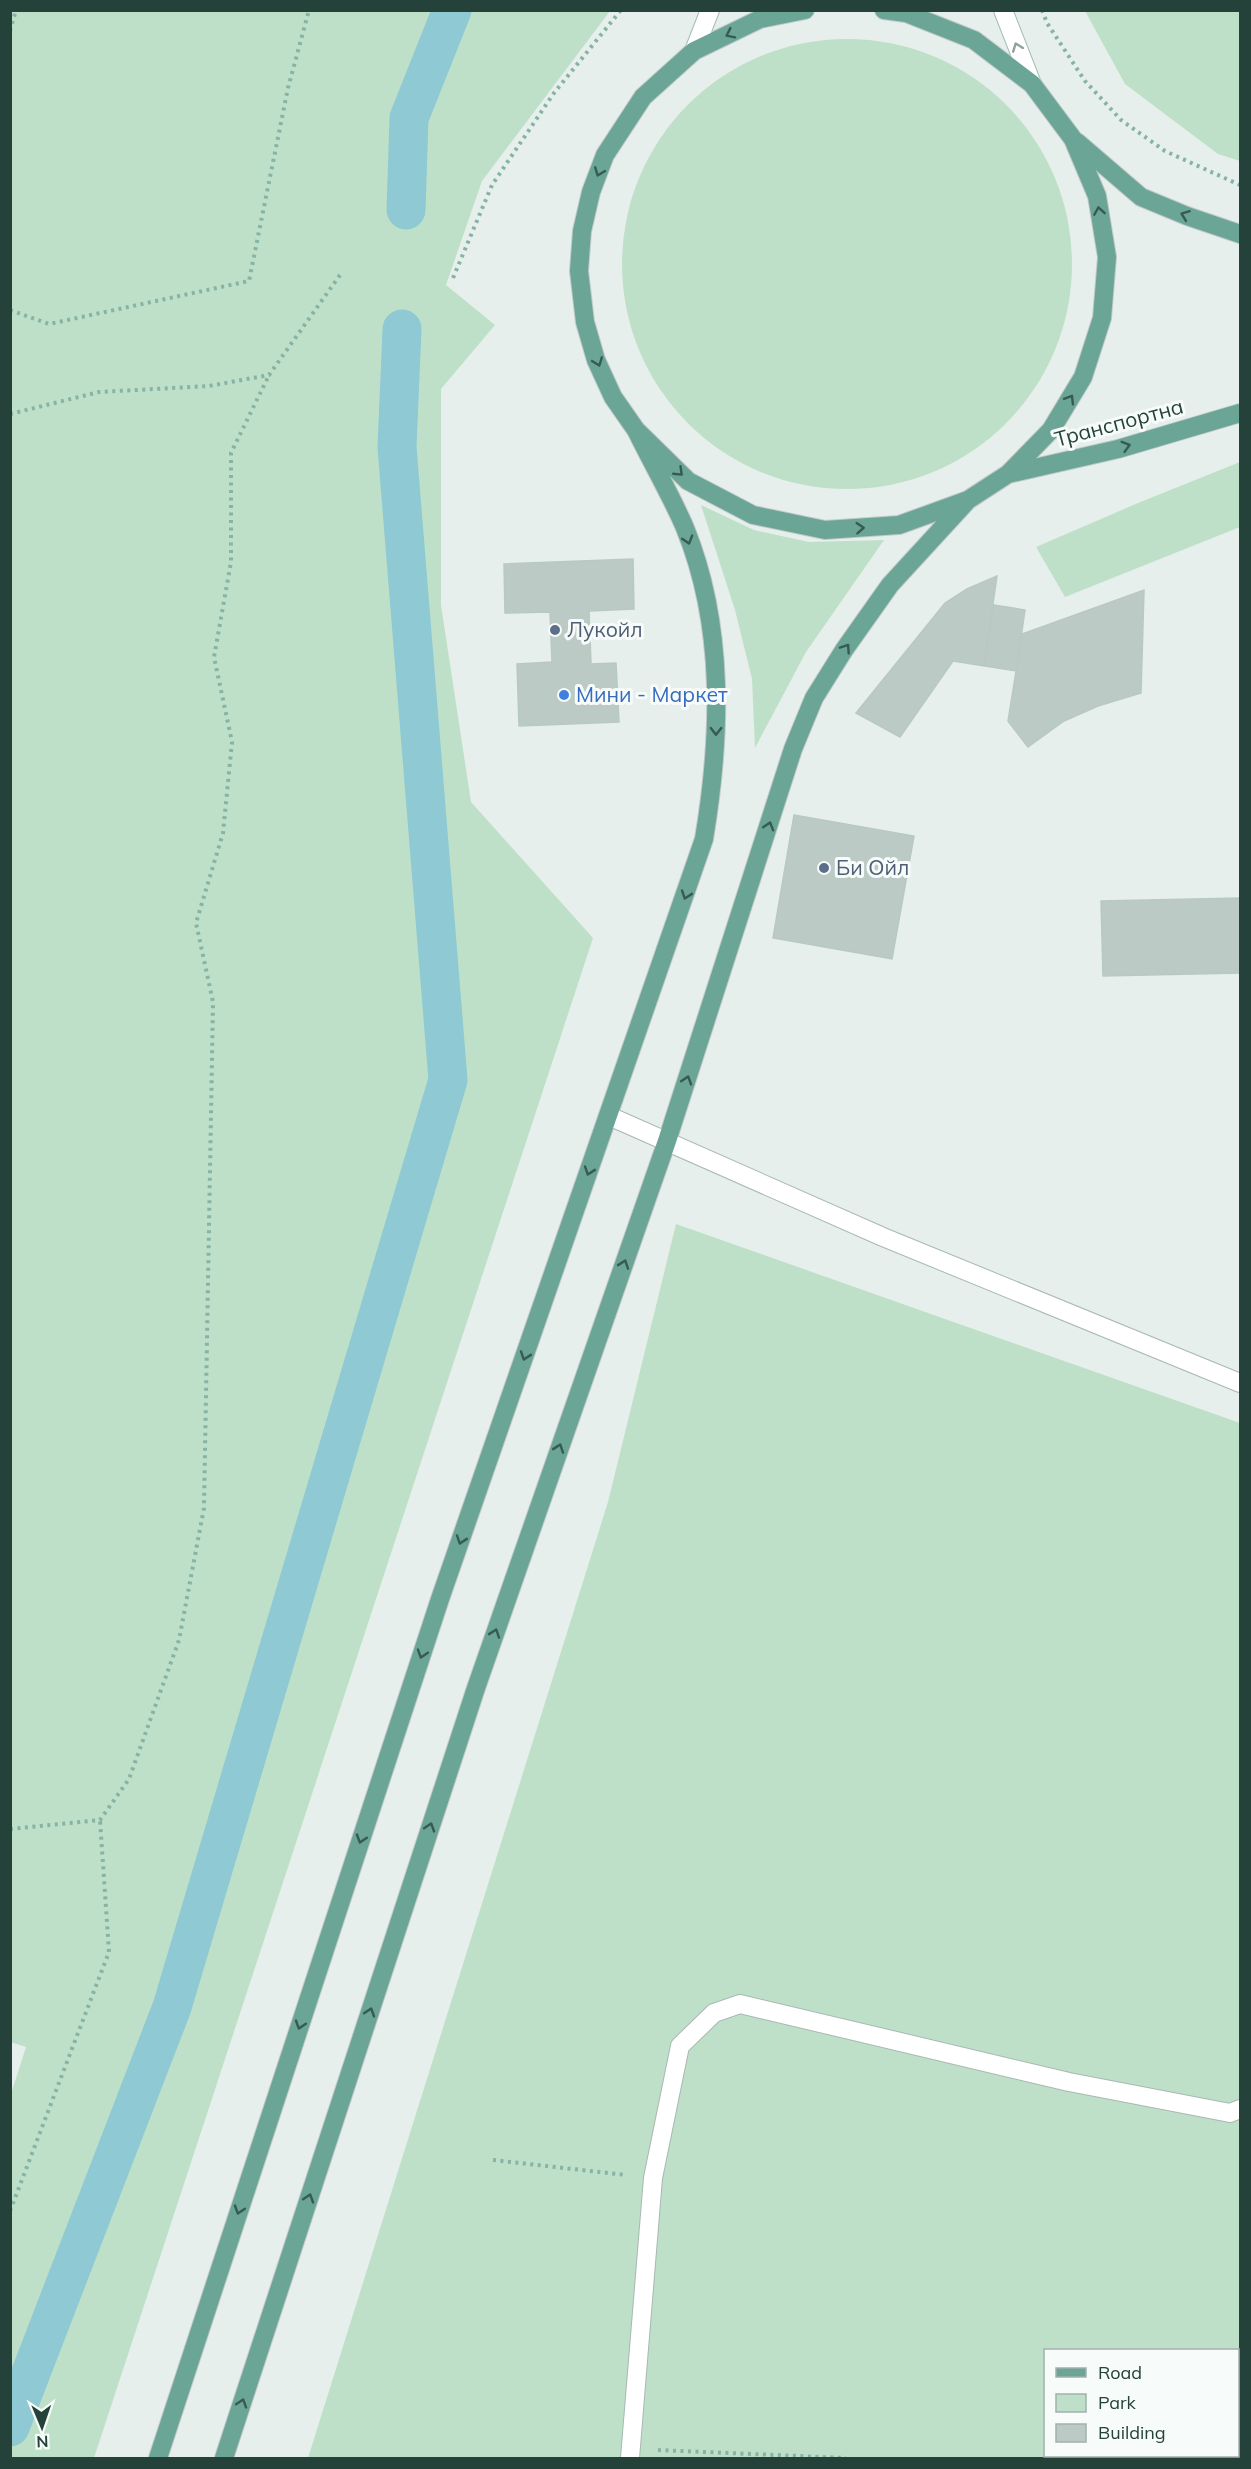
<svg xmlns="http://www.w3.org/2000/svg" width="1251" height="2469" viewBox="0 0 1251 2469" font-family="Mulish,sans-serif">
  <rect width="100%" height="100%" fill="#e6efeb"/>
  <path fill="#bfe0c8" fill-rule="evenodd" d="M 11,10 L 610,11 L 482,181 L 446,285 L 495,325 L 441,389 L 441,605 L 471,802 L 593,938 L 94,2458 L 10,2458 L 10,2097 L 26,2047 L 10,2042 Z
    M 1085,11 L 1240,11 L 1240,161 L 1218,154 L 1125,84 Z
    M622 264a225 225 0 1 1 450 0a225 225 0 1 1-450 0Z
    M 1240,462 L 1240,527 L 1065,597 L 1036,547 L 1138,503 Z
    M 701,505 L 754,530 L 809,542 L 884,540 L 806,652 L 755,748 L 752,679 L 735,610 Z
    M 676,1224 L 1240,1423 L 1240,2458 L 308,2458 L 608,1502 ZM 1046,2350 L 1238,2350 L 1238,2456 L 1046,2456 Z"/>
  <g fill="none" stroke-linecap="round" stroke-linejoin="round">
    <path stroke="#8ec9d4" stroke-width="39" d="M 406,210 L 409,118 L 452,10
      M 10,2427 L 172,2007 L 448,1080 L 397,447 L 402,329"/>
  </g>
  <path fill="#bbcac4" stroke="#b8c9c2" stroke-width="1.5" d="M 633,559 L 634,609 L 589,611 L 591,664 L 616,663 L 619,722 L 519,726 L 517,664 L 552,662 L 550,612 L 505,613 L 504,564 Z
    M 997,576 L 984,666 L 953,661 L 900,737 L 856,713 L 945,603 L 967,589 Z
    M 1144,590 L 1141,693 L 1098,706 L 1064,721 L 1028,747 L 1008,721 L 1022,634 Z
    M 994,605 L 1025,610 L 1016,671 L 984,666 Z
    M 794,815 L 914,836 L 892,959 L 773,938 Z
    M 1240,898 L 1240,973 L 1103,976 L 1101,901 Z"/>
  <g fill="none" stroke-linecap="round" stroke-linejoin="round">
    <g stroke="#a8b8b2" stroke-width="20">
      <path id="lane" d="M 609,1116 L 883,1237 L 1240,1383
        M 630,2458 L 653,2178 L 680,2046 L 714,2013 L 740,2004 L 1069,2082 L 1230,2113 L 1240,2109"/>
    </g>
    <g stroke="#a4bbb3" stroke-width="20">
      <path id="secondary" d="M 1003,10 L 1032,84
        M 694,51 L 710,10"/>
    </g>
    <g stroke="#c2cac8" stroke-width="20">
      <path id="primary" d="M 805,10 L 760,19 L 694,51 L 643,97 L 605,155 L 591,192 L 582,231 L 579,271 L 585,322 L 596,360 L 613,397 L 636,430 L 688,481 L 753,515 L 825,530 L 899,525 L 968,500 L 1008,474 L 1051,430 L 1083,377 L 1102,318 L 1107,257 L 1097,196 L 1073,139 L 1032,84 L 974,40 L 906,13 L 884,10
        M 1077,142 L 1141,197 L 1187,216 L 1240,234
        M 1008,474 L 1118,449 L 1240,413
        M 158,2458 L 440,1599 L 704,839 C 721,737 725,626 685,528 C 671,495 652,463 636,430
        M 224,2458 L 476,1688 L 667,1141 L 793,749 L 814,698 L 844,650 L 890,585 L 968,500"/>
    </g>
    <path stroke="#86b3a5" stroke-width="4" stroke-dasharray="3 4.5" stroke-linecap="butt" d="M 1042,10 L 1047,23 L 1085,81 L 1121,120 L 1165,151 L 1240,185
      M 10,31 L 16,10
      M 453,278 L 492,185 L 554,93 L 621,10
      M 10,310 L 49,324 L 249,281 L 288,88 L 309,10
      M 10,414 L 99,392 L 209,386 L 269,375 L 340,275
      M 10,1829 L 100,1820 L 129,1779 L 179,1640 L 204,1508 L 213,1002 L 196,923 L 223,833 L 232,742 L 214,657 L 231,562 L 231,453 L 269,375
      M 493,2160 L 626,2175
      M 10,2211 L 109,1952 L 100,1820
      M 658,2450 L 846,2458"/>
    <use href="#lane" stroke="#fff" stroke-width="18"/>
    <use href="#secondary" stroke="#fff" stroke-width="18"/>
    <use href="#primary" stroke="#6aa596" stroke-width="18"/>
  </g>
  <defs><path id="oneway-chevron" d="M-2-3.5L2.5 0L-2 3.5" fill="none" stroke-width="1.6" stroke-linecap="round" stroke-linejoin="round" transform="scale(1.5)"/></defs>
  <g stroke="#365b51">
    <use href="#oneway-chevron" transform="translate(730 34) rotate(154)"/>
    <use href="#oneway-chevron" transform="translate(599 172) rotate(111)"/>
    <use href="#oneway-chevron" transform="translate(1099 211) rotate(-99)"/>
    <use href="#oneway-chevron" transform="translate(1185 215) rotate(-159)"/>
    <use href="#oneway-chevron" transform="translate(598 362) rotate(69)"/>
    <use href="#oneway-chevron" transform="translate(1070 399) rotate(-59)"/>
    <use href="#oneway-chevron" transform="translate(1126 446) rotate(-16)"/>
    <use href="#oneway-chevron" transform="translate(679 472) rotate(44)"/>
    <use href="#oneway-chevron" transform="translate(860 528) rotate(-4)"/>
    <use href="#oneway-chevron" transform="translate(688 540) rotate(73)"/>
    <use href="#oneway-chevron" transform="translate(846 648) rotate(-56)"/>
    <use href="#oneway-chevron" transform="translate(716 731) rotate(91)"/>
    <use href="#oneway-chevron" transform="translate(769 826) rotate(-73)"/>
    <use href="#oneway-chevron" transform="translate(686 895) rotate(109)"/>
    <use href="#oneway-chevron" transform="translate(687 1080) rotate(-72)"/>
    <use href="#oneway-chevron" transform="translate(589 1171) rotate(109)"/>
    <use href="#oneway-chevron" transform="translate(624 1264) rotate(-71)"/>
    <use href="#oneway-chevron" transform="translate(525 1356) rotate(109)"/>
    <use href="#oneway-chevron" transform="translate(559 1448) rotate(-71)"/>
    <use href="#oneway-chevron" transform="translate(461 1540) rotate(109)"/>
    <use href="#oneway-chevron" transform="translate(495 1633) rotate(-71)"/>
    <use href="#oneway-chevron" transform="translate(422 1654) rotate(108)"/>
    <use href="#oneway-chevron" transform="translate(430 1827) rotate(-72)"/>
    <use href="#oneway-chevron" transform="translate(361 1839) rotate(108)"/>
    <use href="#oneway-chevron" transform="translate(370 2012) rotate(-72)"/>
    <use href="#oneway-chevron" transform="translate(300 2025) rotate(108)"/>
    <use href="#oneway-chevron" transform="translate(309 2198) rotate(-72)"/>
    <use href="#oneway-chevron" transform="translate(239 2210) rotate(108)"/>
    <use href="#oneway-chevron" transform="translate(242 2403) rotate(-72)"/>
  </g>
  <use stroke="#92a09c" href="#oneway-chevron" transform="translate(1017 47) rotate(-111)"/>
  <g fill="#5c6f8a" stroke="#f7fbf9" stroke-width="2">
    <circle cx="555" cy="630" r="6"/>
    <circle cx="824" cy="868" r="6"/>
  </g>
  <circle fill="#3f7fe0" stroke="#f7fbf9" stroke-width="2" cx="564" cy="695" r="6"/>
  <g text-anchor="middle" stroke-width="6" stroke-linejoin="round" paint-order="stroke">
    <g font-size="21" fill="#24423a" stroke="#f7fbf9">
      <text transform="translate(1119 423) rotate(-15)" y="7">Транспортна</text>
    </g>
    <g font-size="21" fill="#4e5e75" stroke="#f7fbf9" text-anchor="start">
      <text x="567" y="637">Лукойл</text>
      <text x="836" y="875">Би Ойл</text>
    </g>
    <g font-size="21" fill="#366cbe" stroke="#f7fbf9" text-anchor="start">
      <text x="576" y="702">Мини - Маркет</text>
    </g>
  </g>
  <rect width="1251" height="2469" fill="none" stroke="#24423a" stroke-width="24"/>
  <rect x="1044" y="2349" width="195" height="108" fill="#f7fbf9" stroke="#a3b1ad" stroke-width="1.5"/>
  <rect x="1056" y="2368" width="30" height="9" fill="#6aa596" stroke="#a3b1ad" stroke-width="1.5"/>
  <text x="1098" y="2379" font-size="18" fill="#24423a">Road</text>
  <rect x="1056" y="2394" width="30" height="18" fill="#bfe0c8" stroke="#a3b1ad" stroke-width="1.5"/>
  <text x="1098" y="2409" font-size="18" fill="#24423a">Park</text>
  <rect x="1056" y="2424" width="30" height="18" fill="#bbcac4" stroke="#a3b1ad" stroke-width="1.5"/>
  <text x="1098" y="2439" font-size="18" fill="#24423a">Building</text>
  <g transform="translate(42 2427) rotate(178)" stroke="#f7fbf9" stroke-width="4.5" paint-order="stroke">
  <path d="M0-4.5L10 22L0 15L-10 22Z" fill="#24423a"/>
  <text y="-9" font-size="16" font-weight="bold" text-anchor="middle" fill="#24423a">N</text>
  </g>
</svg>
